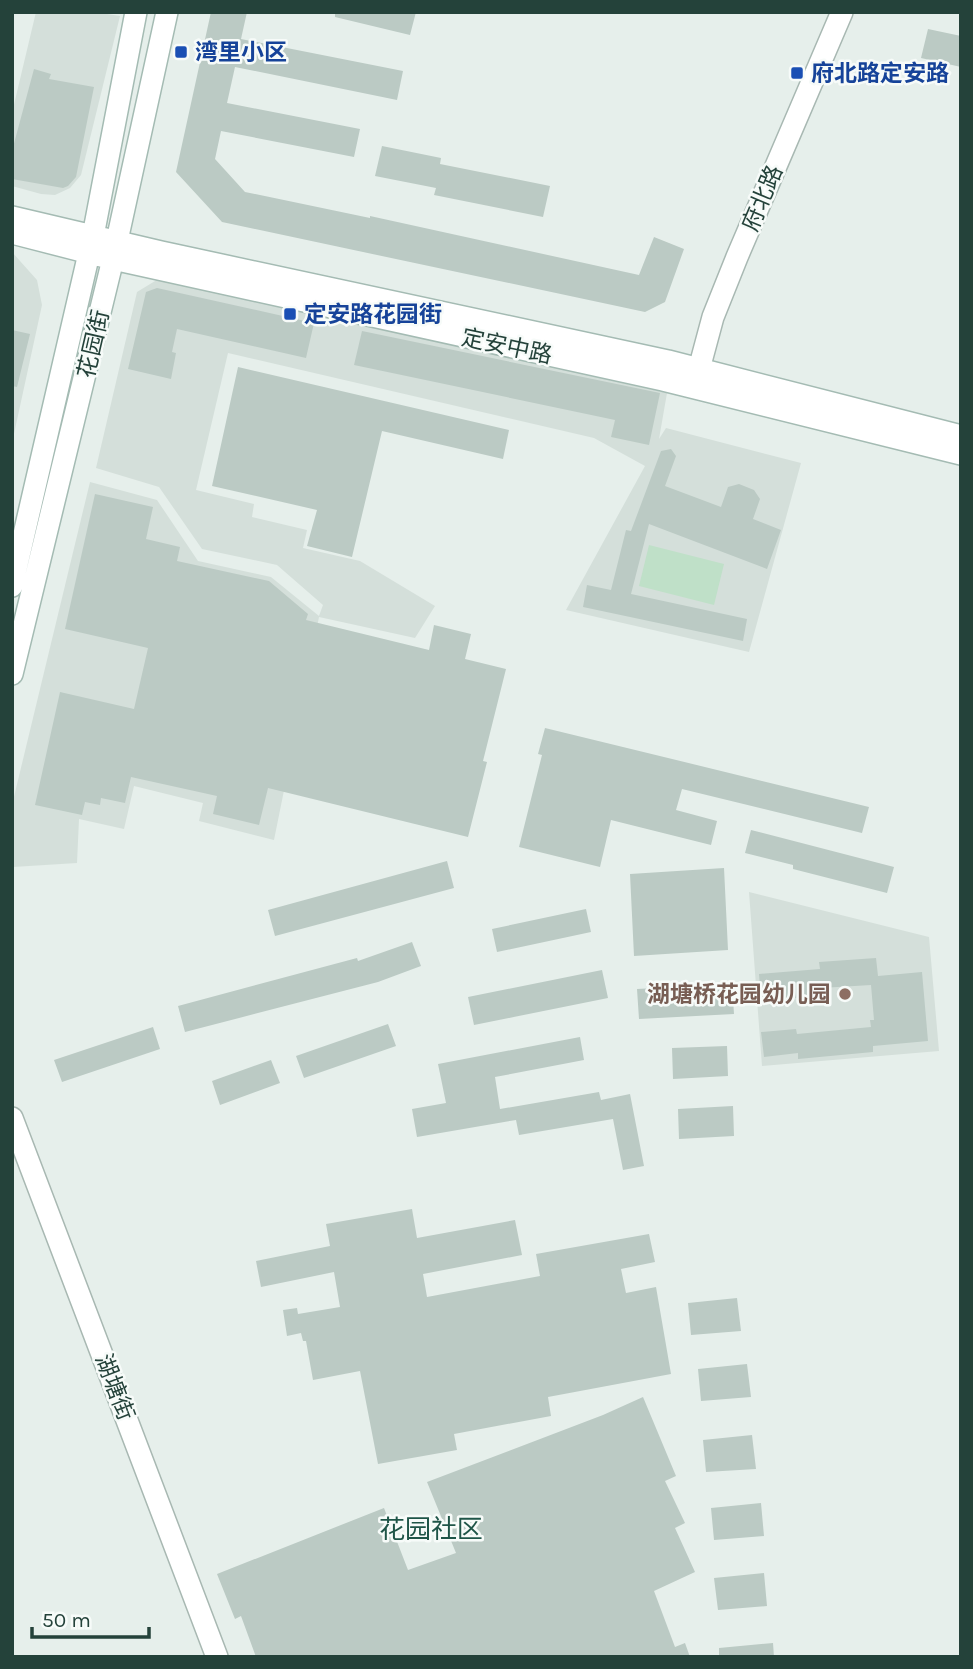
<svg xmlns="http://www.w3.org/2000/svg" width="973" height="1669" viewBox="0 0 973 1669" font-family="Karla,'Noto Sans SC',sans-serif">
  <rect width="100%" height="100%" fill="#e6efeb"/>
  <path fill="#d4dfda" d="M 36,12 L 94,12 L 120,16 L 81,175 L 70,188 L 55,195 L 41,194 L 12,186 L 12,113 Z
    M 12,252 L 37,280 L 42,305 L 12,443 Z
    M 160,278 L 667,393 L 659,439 L 666,428 L 801,463 L 749,652 L 566,610 L 645,466 L 594,438 L 228,353 L 196,490 L 254,504 L 252,517 L 307,530 L 303,548 L 360,561 L 435,606 L 415,638 L 319,617 L 274,840 L 199,821 L 203,803 L 134,786 L 124,829 L 79,819 L 77,863 L 13,867 L 12,805 L 90,482 L 157,500 L 198,561 L 271,577 L 319,616 L 323,605 L 277,565 L 202,549 L 159,487 L 96,468 L 137,292 Z
    M 749,892 L 929,937 L 939,1051 L 762,1066 Z"/>
  <path fill="#bfe0c8" d="M 649,545 L 724,564 L 714,605 L 639,586 Z"/>
  <path fill="#bbcac4" d="M 211,12 L 247,12 L 241,39 L 403,71 L 397,100 L 235,67 L 227,103 L 360,129 L 354,157 L 221,131 L 215,159 L 245,192 L 370,218 L 370,216 L 639,275 L 654,237 L 684,249 L 665,302 L 645,312 L 222,222 L 176,172 Z
    M 335,12 L 416,12 L 410,35 L 335,17 Z
    M 928,29 L 961,36 L 961,67 L 921,58 Z
    M 34,69 L 51,74 L 49,79 L 94,87 L 76,177 L 68,186 L 63,188 L 12,179 L 12,151 Z
    M 382,146 L 441,158 L 440,164 L 550,186 L 543,217 L 434,195 L 436,188 L 375,176 Z
    M 157,288 L 314,323 L 306,358 L 177,329 L 172,352 L 176,353 L 171,379 L 128,369 L 146,292 Z
    M 12,330 L 30,334 L 17,387 L 12,386 Z
    M 362,331 L 660,393 L 649,445 L 611,437 L 615,420 L 354,365 Z
    M 238,367 L 509,430 L 503,459 L 382,431 L 352,557 L 307,546 L 317,510 L 212,486 Z
    M 671,449 L 676,456 L 665,486 L 721,507 L 728,487 L 739,484 L 754,490 L 760,499 L 753,519 L 781,530 L 767,569 L 649,524 L 631,594 L 747,619 L 743,641 L 583,607 L 587,585 L 611,590 L 626,530 L 631,531 L 661,451 Z
    M 95,494 L 153,507 L 146,539 L 180,547 L 177,561 L 269,581 L 308,614 L 306,620 L 429,650 L 434,625 L 471,634 L 465,659 L 506,669 L 483,761 L 487,762 L 468,837 L 268,788 L 259,825 L 213,814 L 217,796 L 131,777 L 125,803 L 101,798 L 100,805 L 85,802 L 82,815 L 35,805 L 60,692 L 134,709 L 148,648 L 65,629 Z
    M 545,728 L 869,807 L 862,833 L 682,789 L 676,810 L 717,821 L 711,845 L 611,820 L 600,867 L 519,847 L 542,755 L 538,754 Z
    M 751,830 L 894,867 L 887,893 L 793,869 L 793,865 L 745,853 Z
    M 447,861 L 454,888 L 275,936 L 268,910 Z
    M 724,868 L 728,950 L 634,956 L 630,874 Z
    M 586,909 L 591,932 L 497,952 L 492,929 Z
    M 412,942 L 421,966 L 378,982 L 185,1032 L 178,1006 L 357,958 L 358,961 Z
    M 876,958 L 878,976 L 922,972 L 928,1041 L 873,1046 L 873,1052 L 798,1059 L 798,1053 L 764,1057 L 761,1032 L 796,1029 L 797,1034 L 871,1027 L 870,1020 L 874,1020 L 871,985 L 821,988 L 822,996 L 761,1000 L 759,974 L 820,969 L 819,962 Z
    M 602,970 L 608,998 L 474,1025 L 468,997 Z
    M 732,984 L 734,1014 L 639,1019 L 637,989 Z
    M 388,1024 L 396,1046 L 304,1078 L 296,1056 Z
    M 153,1027 L 160,1049 L 62,1082 L 54,1060 Z
    M 580,1037 L 584,1060 L 495,1077 L 500,1109 L 599,1092 L 601,1100 L 630,1094 L 644,1166 L 623,1170 L 613,1119 L 519,1135 L 516,1120 L 417,1137 L 412,1109 L 446,1103 L 438,1064 Z
    M 727,1046 L 728,1076 L 673,1079 L 672,1048 Z
    M 271,1060 L 280,1083 L 220,1105 L 212,1081 Z
    M 733,1106 L 734,1136 L 679,1139 L 678,1109 Z
    M 412,1209 L 417,1238 L 515,1220 L 522,1255 L 423,1274 L 427,1297 L 540,1276 L 536,1254 L 649,1234 L 655,1262 L 621,1269 L 626,1293 L 656,1287 L 671,1374 L 548,1397 L 551,1416 L 454,1434 L 457,1450 L 378,1464 L 360,1371 L 313,1380 L 306,1341 L 303,1341 L 301,1333 L 287,1336 L 283,1310 L 297,1308 L 298,1314 L 340,1307 L 334,1272 L 261,1287 L 256,1261 L 330,1246 L 326,1224 Z
    M 737,1298 L 741,1331 L 691,1335 L 688,1303 Z
    M 747,1364 L 751,1397 L 701,1401 L 698,1369 Z
    M 643,1397 L 676,1476 L 665,1481 L 685,1523 L 675,1528 L 695,1572 L 654,1591 L 675,1647 L 685,1643 L 690,1657 L 256,1657 L 241,1616 L 235,1619 L 217,1574 L 384,1508 L 408,1570 L 456,1553 L 427,1482 L 603,1415 Z
    M 752,1435 L 756,1469 L 706,1472 L 703,1440 Z
    M 761,1503 L 764,1536 L 714,1540 L 711,1508 Z
    M 764,1573 L 767,1606 L 718,1610 L 714,1578 Z
    M 773,1643 L 774,1657 L 719,1657 L 719,1648 Z"/>
  <g fill="none" stroke-linecap="round" stroke-linejoin="round">
    <g stroke="#a8b8b2" stroke-width="24">
      <path id="tertiary" d="M 695,384 L 713,317 L 737,257 L 842,12
        M 12,1118 L 217,1657"/>
    </g>
    <g stroke="#a4bbb3" stroke-width="24">
      <path id="secondary" d="M 12,217 L 161,252 L 668,361 L 961,436
        M 12,233 L 113,259 L 663,380 L 961,454
        M 12,586 L 93,236 L 136,12
        M 12,674 L 113,259 L 167,12"/>
    </g>
    <use href="#tertiary" stroke="#fff" stroke-width="21"/>
    <use href="#secondary" stroke="#fff" stroke-width="21"/>
  </g>
  <g fill="#1a4fb4" stroke="#f7fbf9" stroke-width="2.5">
    <rect x="174" y="45" width="14" height="14" rx="3.5"/>
    <rect x="790" y="66" width="14" height="14" rx="3.5"/>
    <rect x="283" y="307" width="14" height="14" rx="3.5"/>
  </g>
  <circle fill="#8d6e63" stroke="#f7fbf9" stroke-width="2.5" cx="845" cy="994" r="7"/>
  <g text-anchor="middle" stroke-width="5" stroke-linejoin="round" paint-order="stroke">
    <g font-size="23" font-weight="bold" fill="#164399" stroke="#f7fbf9" text-anchor="start">
      <text x="195" y="60">湾里小区</text>
      <text x="811" y="81">府北路定安路</text>
      <text x="304" y="322">定安路花园街</text>
    </g>
    <g font-size="23" fill="#24423a" stroke="#f7fbf9">
      <text transform="translate(762 198) rotate(-67)" y="8">府北路</text>
      <text transform="translate(93 344) rotate(-77)" y="8">花园街</text>
      <text transform="translate(507 346) rotate(12)" y="8">定安中路</text>
      <text transform="translate(115 1387) rotate(69)" y="8">湖塘街</text>
    </g>
    <g font-size="23" font-weight="bold" fill="#785e54" stroke="#f7fbf9" text-anchor="end">
      <text x="831" y="1002">湖塘桥花园幼儿园</text>
    </g>
    <g font-size="26" fill="#1f5548" stroke="#f7fbf9">
      <text x="431" y="1538">花园社区</text>
    </g>
  </g>
  <rect width="973" height="1669" fill="none" stroke="#24423a" stroke-width="28"/>
  <path d="M32 1627v10h117v-10" fill="none" stroke="#24423a" stroke-width="3.5"/>
  <text x="42" y="1627" font-size="21" fill="#24423a" stroke="#f7fbf9" stroke-width="5" paint-order="stroke">50 m</text>
</svg>
